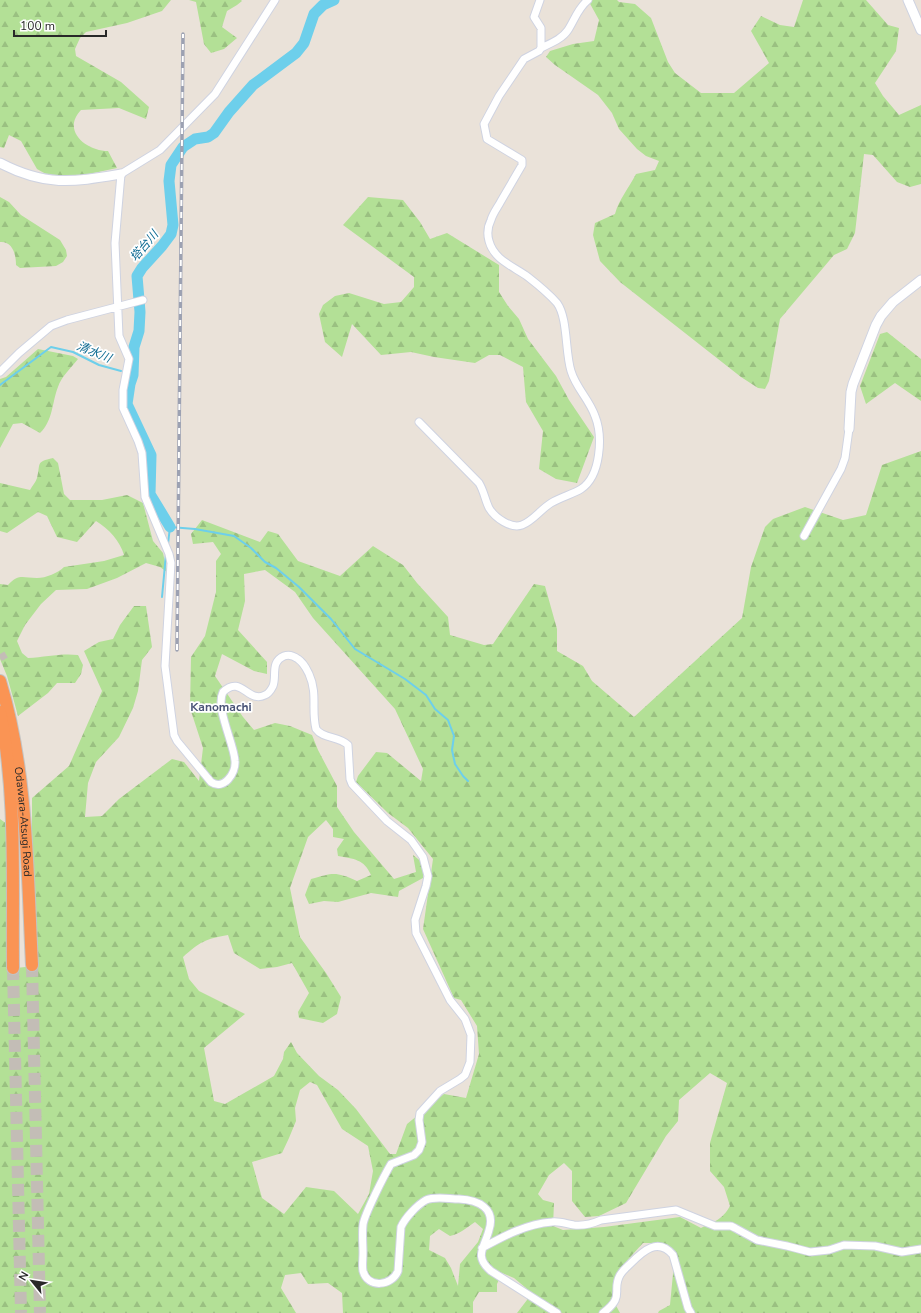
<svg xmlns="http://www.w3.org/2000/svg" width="921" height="1313" viewBox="0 0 921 1313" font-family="'Nunito Sans','Noto Sans JP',sans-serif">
  <defs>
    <pattern id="forest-firs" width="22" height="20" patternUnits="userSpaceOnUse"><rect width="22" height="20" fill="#b3e096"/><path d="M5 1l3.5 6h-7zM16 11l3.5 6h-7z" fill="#9ac081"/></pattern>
  </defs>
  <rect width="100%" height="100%" fill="#eae2d9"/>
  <path fill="url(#forest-firs)" fill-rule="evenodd" d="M 0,0 L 171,0 L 162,11 L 127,23 L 86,32 L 80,38 L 75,49 L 76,56 L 121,82 L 149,107 L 146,119 L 119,108 L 81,110 C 61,131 87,151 108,151 L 117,168 L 75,177 L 53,178 L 37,169 L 21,141 L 9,135 L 4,148 L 0,147 Z
    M 189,0 L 241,0 L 242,1 L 237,5 L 227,11 L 222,27 L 237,38 L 224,49 L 211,53 L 204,44 L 196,2 Z
    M 588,0 L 617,0 L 619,2 L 635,4 L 651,18 L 668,62 L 675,73 L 701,93 L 734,93 L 769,63 L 751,31 L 761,16 L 780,25 L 794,27 L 803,0 L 866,0 L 888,25 L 899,28 L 896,51 L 875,83 L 883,96 L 899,115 L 921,105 L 921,184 L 910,187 L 897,182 L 873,155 L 864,154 L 855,233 L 847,249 L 834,255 L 780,319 L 769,381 L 765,389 L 758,388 L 741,377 L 620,282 L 600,261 L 593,235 L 595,223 L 615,214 C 619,199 629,188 636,174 L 655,170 L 659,161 L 646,156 L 637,149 L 619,129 L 612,113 L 598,95 L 555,65 L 546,57 L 550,51 L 573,44 L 594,41 L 599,20 Z
    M 0,197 L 9,202 L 21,215 L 60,240 L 66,250 L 67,256 L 63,262 L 56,266 L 20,268 L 16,265 C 16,255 13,241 0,242 Z
    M 368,197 L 403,200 L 420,222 L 430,239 L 447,233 L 499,265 L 499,292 L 508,306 L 519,319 L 528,339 L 556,376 L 569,400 L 594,437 L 577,483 L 556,479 L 539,469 L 543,431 L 526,402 L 523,367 L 500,355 L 489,355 L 475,363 L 434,357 L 411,352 L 381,355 L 352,324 L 342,357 L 325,342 L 319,314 L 323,305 L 335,296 L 349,293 L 384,304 L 401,302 L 414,287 L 414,277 L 343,225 Z
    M 887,332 L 921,359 L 921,401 L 895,383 L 866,404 L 860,386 L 880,334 Z
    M 38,349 L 73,356 L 78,359 C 72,367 61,377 58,387 C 52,402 53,421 40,433 L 22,423 L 13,424 L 0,448 L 0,379 L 6,377 Z
    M 921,451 L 921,1313 L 658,1313 L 659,1311 L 670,1305 L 675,1253 L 660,1243 L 643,1243 L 622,1266 L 613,1300 L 620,1313 L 517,1313 L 527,1300 L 526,1288 L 514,1278 L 502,1273 L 497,1284 L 497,1292 L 479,1292 L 473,1302 L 473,1313 L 343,1313 L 342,1293 L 328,1283 L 308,1284 L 301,1273 L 285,1275 L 281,1288 L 296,1313 L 0,1313 L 0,819 L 7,824 L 6,969 L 35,966 L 32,829 L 32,798 L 69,766 L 102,691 L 84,651 L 99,642 L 113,639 L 120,625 L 134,606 L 146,606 L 152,647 L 142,660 L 138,691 L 133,708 L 119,737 L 96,762 L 88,783 L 85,817 L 102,816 L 119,799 L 172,759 L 184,762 L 199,781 L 203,748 L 190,708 L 191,657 L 205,636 L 216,592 L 216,561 L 221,554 L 213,542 L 193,544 L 191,534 L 202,520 L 260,542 L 268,531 L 278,534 L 298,561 L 340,576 L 373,546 L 403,565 L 417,583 L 448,617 L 450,635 L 484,645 L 493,644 L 534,584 L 545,586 L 557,629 L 557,651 L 583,666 L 592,681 L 634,717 L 742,618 L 751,567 L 765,527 L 773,519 L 805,507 L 843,520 L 866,515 L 882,465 ZM 265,570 L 295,592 L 313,618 L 395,709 L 423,769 L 421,781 L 387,753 L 376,752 L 358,776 L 356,782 L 388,813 L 408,828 L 433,859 L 423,929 L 454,998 L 461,1000 L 477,1026 L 479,1054 L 466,1098 L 444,1094 L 407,1124 L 396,1154 L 390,1154 L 356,1109 L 338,1090 L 319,1076 L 297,1053 L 291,1042 L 284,1052 L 283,1059 L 274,1076 L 225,1104 L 214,1101 L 204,1048 L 245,1014 L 199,991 L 189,979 L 183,957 C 200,942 205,939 228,935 L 234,953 L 260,969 L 277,967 L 292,963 L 309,993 L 298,1012 L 299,1018 L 323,1023 L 337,1014 L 341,997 L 326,973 L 300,937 L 290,888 L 308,837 L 326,820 L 333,829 L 333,837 L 344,839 L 337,849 L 338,856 C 354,859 364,859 371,875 L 357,881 C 335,871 333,873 311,879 L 305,895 L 309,904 L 324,901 L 338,902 L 371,893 L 398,897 L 399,891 L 423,878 L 423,863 L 413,855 L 416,872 L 394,879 L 354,832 L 337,807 L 337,786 L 318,750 L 312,735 L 290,726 L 275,723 L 254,730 L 243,717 L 215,676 L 222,654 L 254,671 L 267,674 L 267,662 L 238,630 L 245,601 L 244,574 ZM 710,1073 L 727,1083 L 710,1143 L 710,1171 L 724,1187 L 730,1206 C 722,1220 715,1221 701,1228 L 680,1217 L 604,1227 L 563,1230 L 553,1226 L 554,1203 L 543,1200 L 538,1194 L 549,1175 L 564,1163 L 572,1171 L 572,1201 L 585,1217 L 599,1216 L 626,1203 L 666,1136 L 678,1121 L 679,1100 ZM 310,1082 L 317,1085 L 342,1129 L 368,1146 L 373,1171 L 369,1194 L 358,1214 L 334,1191 L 306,1187 L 284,1214 L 262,1198 L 252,1162 L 282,1153 L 289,1138 L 296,1121 L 295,1108 L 300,1090 ZM 475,1222 L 483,1229 L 478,1242 L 460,1264 L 458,1286 L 451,1268 L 445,1258 L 429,1250 L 430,1236 L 439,1229 L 450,1236 C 460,1234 466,1228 475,1222 Z
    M 53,458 L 58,463 L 64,494 L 70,500 L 102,500 L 127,495 L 143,503 L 153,541 L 163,553 L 167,572 L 160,567 L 146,563 L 117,578 L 87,589 L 56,590 L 41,604 L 25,625 L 17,641 L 22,653 L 28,658 C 46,657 61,653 78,655 L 83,665 L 81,674 L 75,683 L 57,683 L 48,693 L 18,716 L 7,676 L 0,659 L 0,584 L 8,585 C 19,573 23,578 37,578 C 46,578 58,573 64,567 L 104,561 L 124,555 C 120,541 109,529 96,521 L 77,542 L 57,537 L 47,516 L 38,512 L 7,533 L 0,531 L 0,483 L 30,490 C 32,486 36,482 37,478 C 41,463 35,462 53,458 Z"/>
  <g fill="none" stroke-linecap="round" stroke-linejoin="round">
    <path stroke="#6dcfeb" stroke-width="2" d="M 0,385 L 51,347 L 73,352 L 99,365 L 121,371
      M 168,544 L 170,527 L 195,529 L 234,536 L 251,548 L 265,562 L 276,568 L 299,587 L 331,619 L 355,649 L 405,679 L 426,695 L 435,709 L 448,720 L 454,736 L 452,750 L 455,764 L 463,776 L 468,781
      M 162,597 L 166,554"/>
    <path stroke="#6dcfeb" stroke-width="11" d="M 170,527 L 150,494 L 151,455 L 127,404 L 130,384 L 133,375 L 134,347 L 139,331 L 140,312 L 137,276 L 142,268 L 162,246 L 171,234 L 173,225 L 169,181 L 171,165 L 183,147 L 195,139 L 208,137 L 214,133 L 229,112 L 253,85 L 296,53 L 304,43 L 314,14 L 323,5 L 334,0"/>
    <path stroke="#c3bdb6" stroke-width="7" stroke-dasharray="7 3.5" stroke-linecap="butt" d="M 0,658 L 7,654"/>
    <path stroke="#c3bdb6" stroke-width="12" stroke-dasharray="12 6" stroke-linecap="butt" d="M 32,965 L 40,1313
      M 13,968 L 21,1313"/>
    <g stroke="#cfd3e1" stroke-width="9">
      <path id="street" d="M 275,0 L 215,94 L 160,150 L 121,174 L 115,243 L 119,336 L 129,359 L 123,390 L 123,408 L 138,441 L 142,453 L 145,497 L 169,554 L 171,563 L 165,666 L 174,735 L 177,741 L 211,782 C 224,791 236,773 235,761 C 234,743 215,708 223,692 C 241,674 248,704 265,695 C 268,694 271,690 273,686 C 277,676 270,662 284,656 C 289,654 294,656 298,659 C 304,663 306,668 309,674 C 318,694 311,710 316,729 C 323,739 339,736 348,745 L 350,779 L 352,784 L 387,821 L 411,840 L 423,857 L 428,876 L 426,886 L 415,920 L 416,933 L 450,1000 L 465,1019 L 471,1035 L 470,1062 L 465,1075 L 460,1079 L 440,1091 L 420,1113 L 419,1120 L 422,1142 L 419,1150 L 414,1155 L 391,1164 C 385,1174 364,1215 363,1225 C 362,1234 363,1244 363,1253 C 363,1259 362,1266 363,1271 C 368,1289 392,1286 398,1271 L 401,1227 C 405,1218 417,1205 426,1200 C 435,1196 449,1199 459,1199 C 478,1200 496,1208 489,1230 C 485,1247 473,1256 491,1271 L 557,1313
        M 541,48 C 551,43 562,39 568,30 C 575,19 578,8 588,0
        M 0,372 L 19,353 L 51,326 L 67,320 L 143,300
        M 419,422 L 479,483 C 484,491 485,500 489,508 C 495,518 511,529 522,525 C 533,521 541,509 551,503 C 561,497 573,494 581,489 C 601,476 603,436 595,416 C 589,399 576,388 571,371 C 565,352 568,318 557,303 C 549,294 537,284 528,277 C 513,266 494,260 489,241 C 487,234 488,226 491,220 C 493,213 498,207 501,201 C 508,189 515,177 522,165 L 522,160 L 487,139 L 484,124 L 499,96 L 524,59 L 539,51 L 541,48 L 541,28 L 534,17 L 540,0
        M 804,536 L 841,469 L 845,458 L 849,429
        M 482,1248 C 504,1236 526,1224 552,1222 C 559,1221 567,1224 574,1225 C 584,1226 592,1224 601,1220 L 676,1210 L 715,1226 L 731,1226 L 735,1228 L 757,1240 L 787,1246 L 810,1252 L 829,1250 L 844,1245 L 875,1246 L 902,1252 L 921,1249
        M 603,1313 C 626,1296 611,1291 620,1275 C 623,1270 627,1267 631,1263 C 643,1251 658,1237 673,1255 L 688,1308 L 691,1313"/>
    </g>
    <g stroke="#cfd3e1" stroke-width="11">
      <path id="secondary" d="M 908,0 L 921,30
        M 0,163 C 46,187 73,182 121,174
        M 849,429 L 851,392 L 853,384 L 876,325 L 881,316 L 893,302 L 921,280"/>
    </g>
    <g stroke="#c3c3c3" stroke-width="14">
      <g id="highway">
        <path id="s1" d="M 0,681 C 28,773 27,870 32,965"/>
        <path d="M 0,712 C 17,795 12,883 13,968"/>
      </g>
    </g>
    <use href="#street" stroke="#fff" stroke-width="7"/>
    <use href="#secondary" stroke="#fff" stroke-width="9"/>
    <use href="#highway" stroke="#fa9454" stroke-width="12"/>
    <g stroke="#9ca1b2" stroke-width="3.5">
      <path id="rail" d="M 177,650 L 183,34"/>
    </g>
    <use href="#rail" stroke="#fff" stroke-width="2" stroke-dasharray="6" stroke-linecap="butt"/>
  </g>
  <g text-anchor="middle" stroke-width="3.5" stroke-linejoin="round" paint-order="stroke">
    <g font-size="11" fill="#282828" stroke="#fff">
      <text dy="4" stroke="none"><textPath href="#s1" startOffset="143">Odawara-Atsugi Road</textPath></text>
    </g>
    <g font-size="12" font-style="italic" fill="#106c93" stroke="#fff">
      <text transform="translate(144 246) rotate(-50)" y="4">塔台川</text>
      <text transform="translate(94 352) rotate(22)" y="4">清水川</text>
    </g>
    <g font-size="12" font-weight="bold" fill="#4a5477" stroke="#fff">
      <text x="221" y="711">Kanomachi</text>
    </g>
  </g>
  <g transform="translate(32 1281) rotate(300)" stroke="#ffffff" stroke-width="3" paint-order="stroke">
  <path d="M0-3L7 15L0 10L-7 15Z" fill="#282828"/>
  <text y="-6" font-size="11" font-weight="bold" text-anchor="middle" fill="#282828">N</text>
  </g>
  <path d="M14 30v6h92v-6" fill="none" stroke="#282828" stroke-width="2"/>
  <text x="20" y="30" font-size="12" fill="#282828" stroke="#ffffff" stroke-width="3" paint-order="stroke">100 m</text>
</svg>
